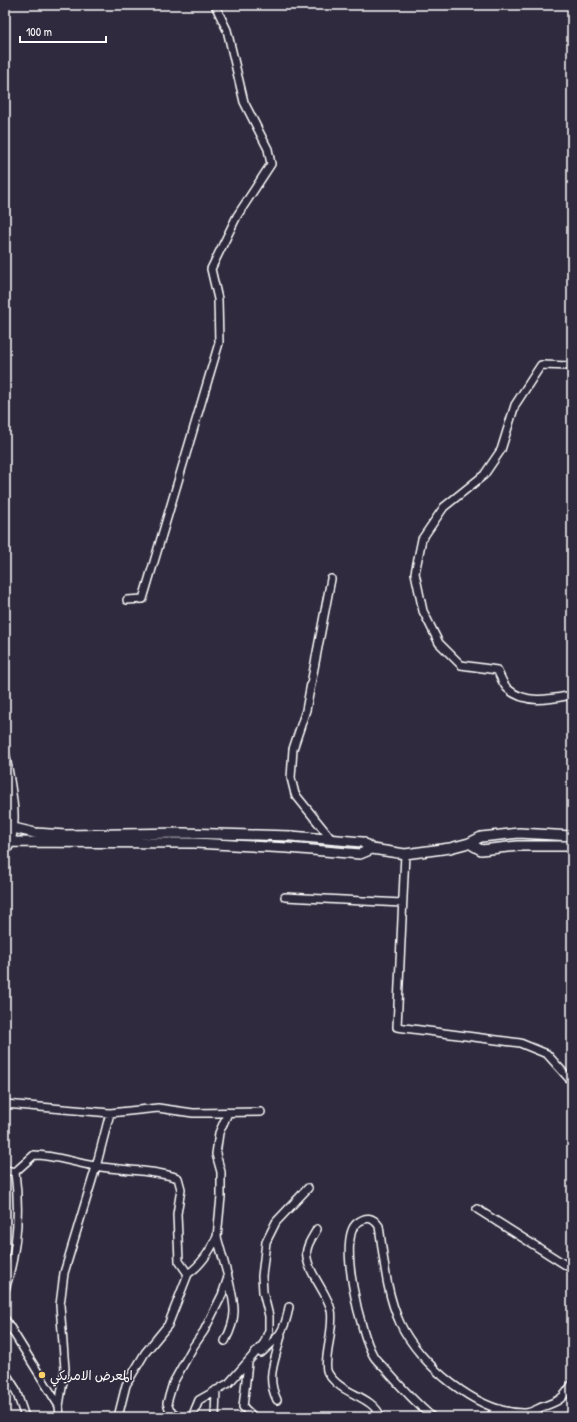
<svg xmlns="http://www.w3.org/2000/svg" width="577" height="1422" viewBox="0 0 577 1422" font-family="'Patrick Hand','Playpen Sans Arabic',sans-serif">
  <rect width="100%" height="100%" fill="#2f2a3d"/>
  <filter id="ink" filterUnits="userSpaceOnUse"><feTurbulence type="fractalNoise" baseFrequency=".025" numOctaves="2"/><feDisplacementMap in="SourceGraphic" scale="8" xChannelSelector="R" yChannelSelector="G"/><feConvolveMatrix kernelMatrix="1 2 1 2 8 2 1 2 1" color-interpolation-filters="sRGB"/></filter>
  <g filter="url(#ink)">
    <g fill="none" stroke-linecap="round" stroke-linejoin="round">
      <g stroke="#fff" stroke-width="10">
        <path id="street" d="M 572,366 L 541,365 L 515,405 L 501,450 L 484,475 L 444,507 L 422,539 L 415,573 L 423,611 L 439,643 L 461,665 L 497,670 C 500,675 503,685 508,689 C 526,705 551,699 572,695
          M 331,579 L 306,710 L 293,749 L 291,778 L 295,794 L 332,840
          M 127,600 L 143,599 L 219,343 L 218,299 L 211,269 L 237,216 L 271,164 L 268,149 L 244,102 L 227,30 L 215,5
          M 405,854 L 397,1027 L 520,1043 L 547,1054 L 572,1082
          M 285,897 L 402,903
          M 5,1104 L 110,1113 L 158,1108 L 193,1113 L 261,1112
          M 5,1170 L 15,1172 L 34,1155 C 55,1155 74,1163 95,1166 C 123,1171 151,1169 178,1178 L 181,1189 L 177,1214 L 179,1261 L 188,1274 L 168,1325 L 145,1353 L 126,1385 L 118,1417
          M 477,1209 L 572,1269
          M 317,1229 C 314,1235 310,1240 308,1246 C 300,1265 327,1290 331,1310 C 335,1328 322,1363 328,1373 C 342,1396 371,1394 381,1417
          M 188,1274 C 202,1264 209,1252 217,1237
          M 5,1290 C 17,1252 20,1211 15,1172
          M 5,1319 L 59,1406 L 60,1417
          M 225,1341 C 239,1315 234,1303 228,1277
          M 261,1353 C 279,1337 285,1331 289,1307
          M 248,1363 L 243,1407 L 254,1417
          M 5,1372 L 15,1388 L 25,1417
          M 277,1400 C 265,1376 276,1360 281,1335
          M 59,1406 L 65,1369 L 60,1305 L 64,1273 L 96,1167 L 110,1113
          M 180,1417 L 170,1411 L 167,1403 L 173,1383 L 193,1347 L 204,1331 L 222,1295 L 228,1277 L 217,1237 L 221,1197 L 221,1172 L 216,1154 L 219,1133 L 228,1113
          M 192,1417 L 199,1400 L 229,1383 L 264,1343 L 269,1330 L 269,1316 L 263,1292 L 262,1276 L 266,1242 L 276,1222 L 308,1188
          M 215,1417 L 216,1390
          M 432,1417 C 416,1403 401,1387 387,1371 C 383,1366 376,1361 373,1355 C 361,1335 337,1238 357,1223 C 366,1216 373,1217 379,1226 C 384,1259 386,1293 400,1323 C 419,1364 478,1414 525,1413 C 531,1413 537,1409 542,1407 C 559,1401 563,1399 572,1384
          M 489,1417 L 499,1409"/>
      </g>
      <g stroke="#fff" stroke-width="12">
        <path id="secondary" d="M 5,756 C 9,784 21,828 5,852
          M 5,826 L 35,833 L 66,835 L 182,833 L 291,836 L 362,842 L 372,849 L 405,854 L 450,848 L 469,843 L 481,837 L 519,833 L 572,836
          M 5,842 L 195,843 L 288,848 L 360,854 L 372,849
          M 469,843 L 481,850 L 518,846 L 572,846"/>
      </g>
      <use href="#street" stroke="#2f2a3d" stroke-width="7"/>
      <use href="#secondary" stroke="#2f2a3d" stroke-width="9"/>
    </g>
  </g>
  <circle fill="#ffd166" stroke="#2f2a3d" stroke-width="1.5" cx="42" cy="1375" r="4"/>
  <g text-anchor="middle" stroke-width="3" stroke-linejoin="round" paint-order="stroke">
    <g font-size="13" fill="#fff" stroke="#2f2a3d" text-anchor="start">
      <text x="50" y="1380">المعرض الامريكي</text>
    </g>
  </g>
  <rect width="577" height="1422" fill="none" stroke="#2f2a3d" stroke-width="20"/>
  <rect x="10" y="10" width="557" height="1402" fill="none" stroke="#fff" stroke-width="1.5" filter="url(#ink)"/>
  <path d="M20 36v6h86v-6" fill="none" stroke="#ffffff" stroke-width="2"/>
  <text x="26" y="36" font-size="12" fill="#ffffff" stroke="#2f2a3d" stroke-width="3" paint-order="stroke">100 m</text>
</svg>
